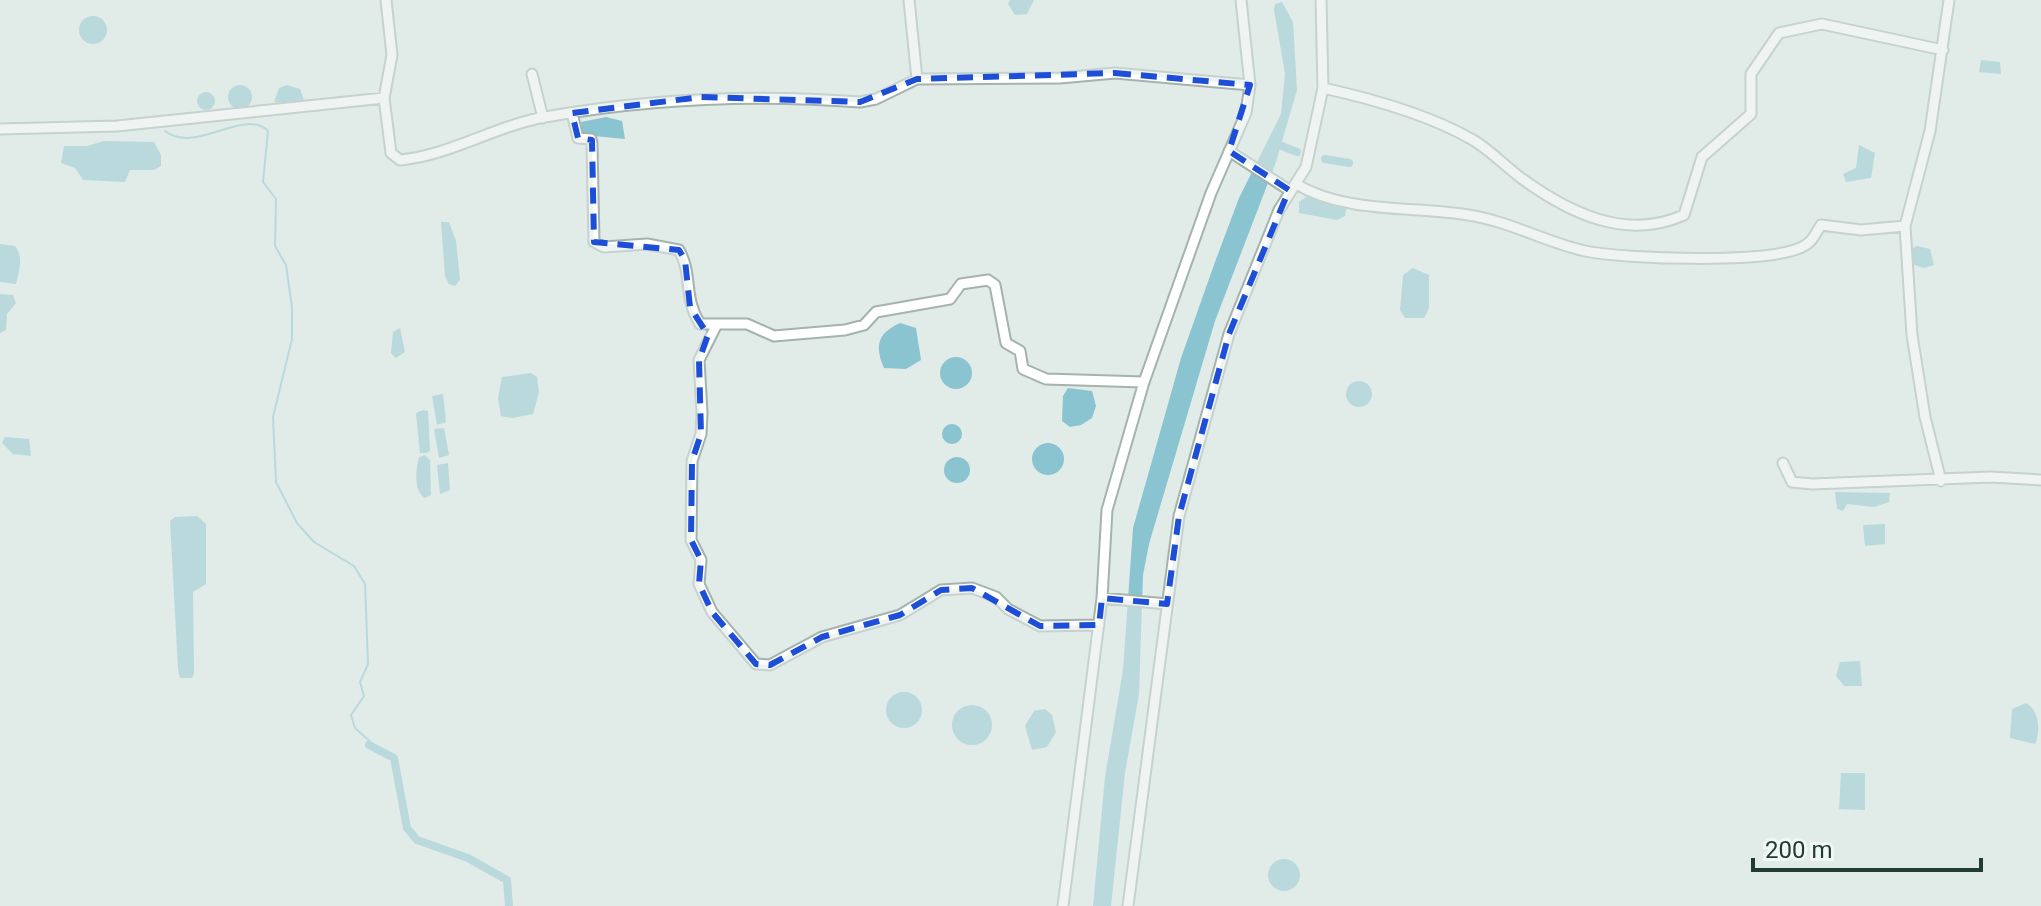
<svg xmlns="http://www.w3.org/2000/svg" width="2041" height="906" viewBox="0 0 2041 906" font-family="Roboto,sans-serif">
  <rect width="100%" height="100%" fill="#e1ebe7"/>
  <path fill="#89c4d0" d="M 1010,0 L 1034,0 L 1027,14 L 1015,15 L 1008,4 Z
    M 1282,2 L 1293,22 L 1297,90 L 1276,162 L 1215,321 L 1149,544 L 1143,575 L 1139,694 L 1125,773 L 1111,906 L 1093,906 L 1105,777 L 1123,670 L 1133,528 L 1181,358 L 1215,262 L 1239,198 L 1281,114 L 1285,74 L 1274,10 L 1275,4 Z
    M79 30a14 14 0 1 1 28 0a14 14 0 1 1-28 0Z
    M 1981,60 L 2000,62 L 2001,74 L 1979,72 Z
    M 287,85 L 300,89 L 304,100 L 301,103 L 274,102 L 279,88 Z
    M228 97a12 12 0 1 1 24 0a12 12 0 1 1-24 0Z
    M197 101a9 9 0 1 1 18 0a9 9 0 1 1-18 0Z
    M 606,117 L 622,121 L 625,139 L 583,135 L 581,122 Z
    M 104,141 L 154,142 L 161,155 L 161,166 L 154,170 L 130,170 L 125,182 L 83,180 L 75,168 L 61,163 L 64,146 L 87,146 Z
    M 1859,145 L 1875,153 L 1871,178 L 1846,182 L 1843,174 L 1856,168 Z
    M 1310,194 L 1347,204 L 1345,216 L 1337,220 L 1299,213 L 1299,202 Z
    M 441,222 L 449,222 L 456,241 L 460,280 L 455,286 L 449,284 L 445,276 Z
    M 0,244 L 15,246 C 24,257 19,271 16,284 L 0,282 Z
    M 1917,246 L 1930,249 L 1934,265 L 1924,268 L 1912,264 L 1909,250 Z
    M 1413,268 L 1429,275 L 1429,308 L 1424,318 L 1405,318 L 1400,310 L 1403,275 Z
    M 0,294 L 13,295 L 16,303 L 7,314 L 6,330 L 0,333 Z
    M 900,323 L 916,328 L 921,360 L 906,369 L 884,368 C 874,345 878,333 900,323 Z
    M 400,328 L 405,352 L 396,358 L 391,353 L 393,332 Z
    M940 373a16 16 0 1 1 32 0a16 16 0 1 1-32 0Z
    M 531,373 L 537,377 L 539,392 L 533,414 L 512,418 L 501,416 L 498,398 L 502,377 Z
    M1346 394a13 13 0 1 1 26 0a13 13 0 1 1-26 0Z
    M 1068,388 L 1092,391 L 1096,406 L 1092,418 L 1081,425 L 1070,427 L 1062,421 L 1063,396 Z
    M 443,394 L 446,422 L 437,425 L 432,396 Z
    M 423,410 L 428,411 L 430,451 L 426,453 L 420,453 L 416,413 Z
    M942 434a10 10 0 1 1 20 0a10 10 0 1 1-20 0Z
    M 444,428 L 449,455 L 439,458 L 434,429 Z
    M 5,437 L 29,439 L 31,456 L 13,454 L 2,443 Z
    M1032 459a16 16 0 1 1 32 0a16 16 0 1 1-32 0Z
    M 425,455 L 430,460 L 431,495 L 425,498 C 413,491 416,469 419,457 Z
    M944 470a13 13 0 1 1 26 0a13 13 0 1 1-26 0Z
    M 448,463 L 450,490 L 440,494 L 437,465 Z
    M 1835,492 L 1890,493 L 1889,502 L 1874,507 L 1847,504 L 1843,511 L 1837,509 Z
    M 197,516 L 206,524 L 206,584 L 193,592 L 194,673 L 192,678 L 180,678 L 178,669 L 170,521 L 175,517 Z
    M 1885,524 L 1885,544 L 1865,546 L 1863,525 Z
    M 1860,661 L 1862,686 L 1844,686 L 1836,676 L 1840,662 Z
    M886 710a18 18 0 1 1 36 0a18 18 0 1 1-36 0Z
    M 2026,703 C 2039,710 2041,731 2035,744 L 2010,738 L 2012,709 Z
    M952 725a20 20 0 1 1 40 0a20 20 0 1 1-40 0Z
    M 1045,709 L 1052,715 L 1056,732 L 1047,747 L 1032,750 L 1025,726 L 1034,711 Z
    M 1841,773 L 1865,773 L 1865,810 L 1839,809 Z
    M1268 875a16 16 0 1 1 32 0a16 16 0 1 1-32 0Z"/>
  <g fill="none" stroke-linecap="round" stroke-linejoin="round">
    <path stroke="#89c4d0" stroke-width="2" d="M 165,131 C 195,155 244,107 268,131 L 263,182 L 276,199 L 275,246 L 286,265 L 292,307 L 292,339 L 273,417 L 276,482 L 297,523 L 314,542 L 354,566 L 365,584 L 368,664 L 360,682 L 364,696 L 351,715 L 355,728 L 375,746"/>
    <path stroke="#89c4d0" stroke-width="8" d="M 1274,143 L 1297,152
      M 1325,159 L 1349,163
      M 369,745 L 394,758 L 407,828 L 417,840 L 468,858 L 507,880 L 509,906"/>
    <g stroke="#a4b3ae" stroke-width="13">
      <path id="minor" d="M 386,0 L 392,55 L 384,98 L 391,153 L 400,160 C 451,155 495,126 545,117 C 651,98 754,94 860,102 L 876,99 L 917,79 L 1060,78 L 1115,73 L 1250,85
        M 909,0 L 917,79
        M 532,74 L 543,118
        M 1323,88 C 1373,99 1428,114 1473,140 C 1490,150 1505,166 1521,178 C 1569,213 1626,241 1684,215 L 1702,157 L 1751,114 L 1751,74 L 1779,33 L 1822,24 L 1943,50
        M 572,113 L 578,138 L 591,139 L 592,143 L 594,242 L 604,247 L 647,244 L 679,250 C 693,275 683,297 700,324 L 747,324 L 774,336 L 845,330 L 864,325 L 876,312 L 950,299 L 961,284 L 988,280 L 995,285 L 1006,343 L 1020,351 L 1023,369 L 1046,379 L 1144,382
        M 0,129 L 117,126 L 384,98
        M 1229,151 L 1289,190
        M 1296,184 C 1346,214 1414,206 1468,215 C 1509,221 1545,242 1585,251 C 1624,259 1769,264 1802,247 C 1813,242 1815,234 1821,225 L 1861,230 L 1905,226
        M 717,324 L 699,360 L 702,413 L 701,434 L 692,461 L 691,540 L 701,560 L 699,584 L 712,612 L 756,664 L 770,665 L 822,637 L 900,615 L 941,590 L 972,588 L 996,597 L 1008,609 L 1040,626 L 1099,625
        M 1783,463 L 1792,482 L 1812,484 L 1991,477 L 2041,480
        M 1941,481 L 1925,417 L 1912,335 L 1905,226 L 1930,131 L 1949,0
        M 1102,598 L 1167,604
        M 1063,906 L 1102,598 L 1107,510 L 1144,382 L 1211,193 L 1246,113 L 1250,85 L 1241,0
        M 1128,906 L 1179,516 L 1229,334 L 1279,210 L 1306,167 L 1323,88 L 1321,0"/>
    </g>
    <use href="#minor" stroke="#fff" stroke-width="9"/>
  </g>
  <path d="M0 0H2041V906H0ZM 1115,73 L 1250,85 L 1229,151 L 1289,190 L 1229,334 L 1179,516 L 1167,604 L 1102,598 L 1099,625 L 1040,626 L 972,588 L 941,590 L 900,615 L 822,637 L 770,665 L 756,664 L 712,612 L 699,584 L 701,560 L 691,540 L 692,461 L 701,434 L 699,360 L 708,335 L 690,307 L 685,260 L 679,250 L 594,242 L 592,140 L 578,138 L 572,113 L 701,97 L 860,102 L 917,79 Z" fill="#e1ebe7" fill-opacity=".55" fill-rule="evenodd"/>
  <path fill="none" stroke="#1d4ed8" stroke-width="6" stroke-dasharray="16 10" stroke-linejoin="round" d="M 1115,73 L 1250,85 L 1229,151 L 1289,190 L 1229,334 L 1179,516 L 1167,604 L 1102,598 L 1099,625 L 1040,626 L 972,588 L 941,590 L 900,615 L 822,637 L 770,665 L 756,664 L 712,612 L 699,584 L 701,560 L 691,540 L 692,461 L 701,434 L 699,360 L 708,335 L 690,307 L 685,260 L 679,250 L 594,242 L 592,140 L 578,138 L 572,113 L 701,97 L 860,102 L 917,79 Z"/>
  <path d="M1753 858v12h228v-12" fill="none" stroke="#213b35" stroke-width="4"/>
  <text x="1765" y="858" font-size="24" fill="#213b35" stroke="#f1f8f4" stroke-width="6" paint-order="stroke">200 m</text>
</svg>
